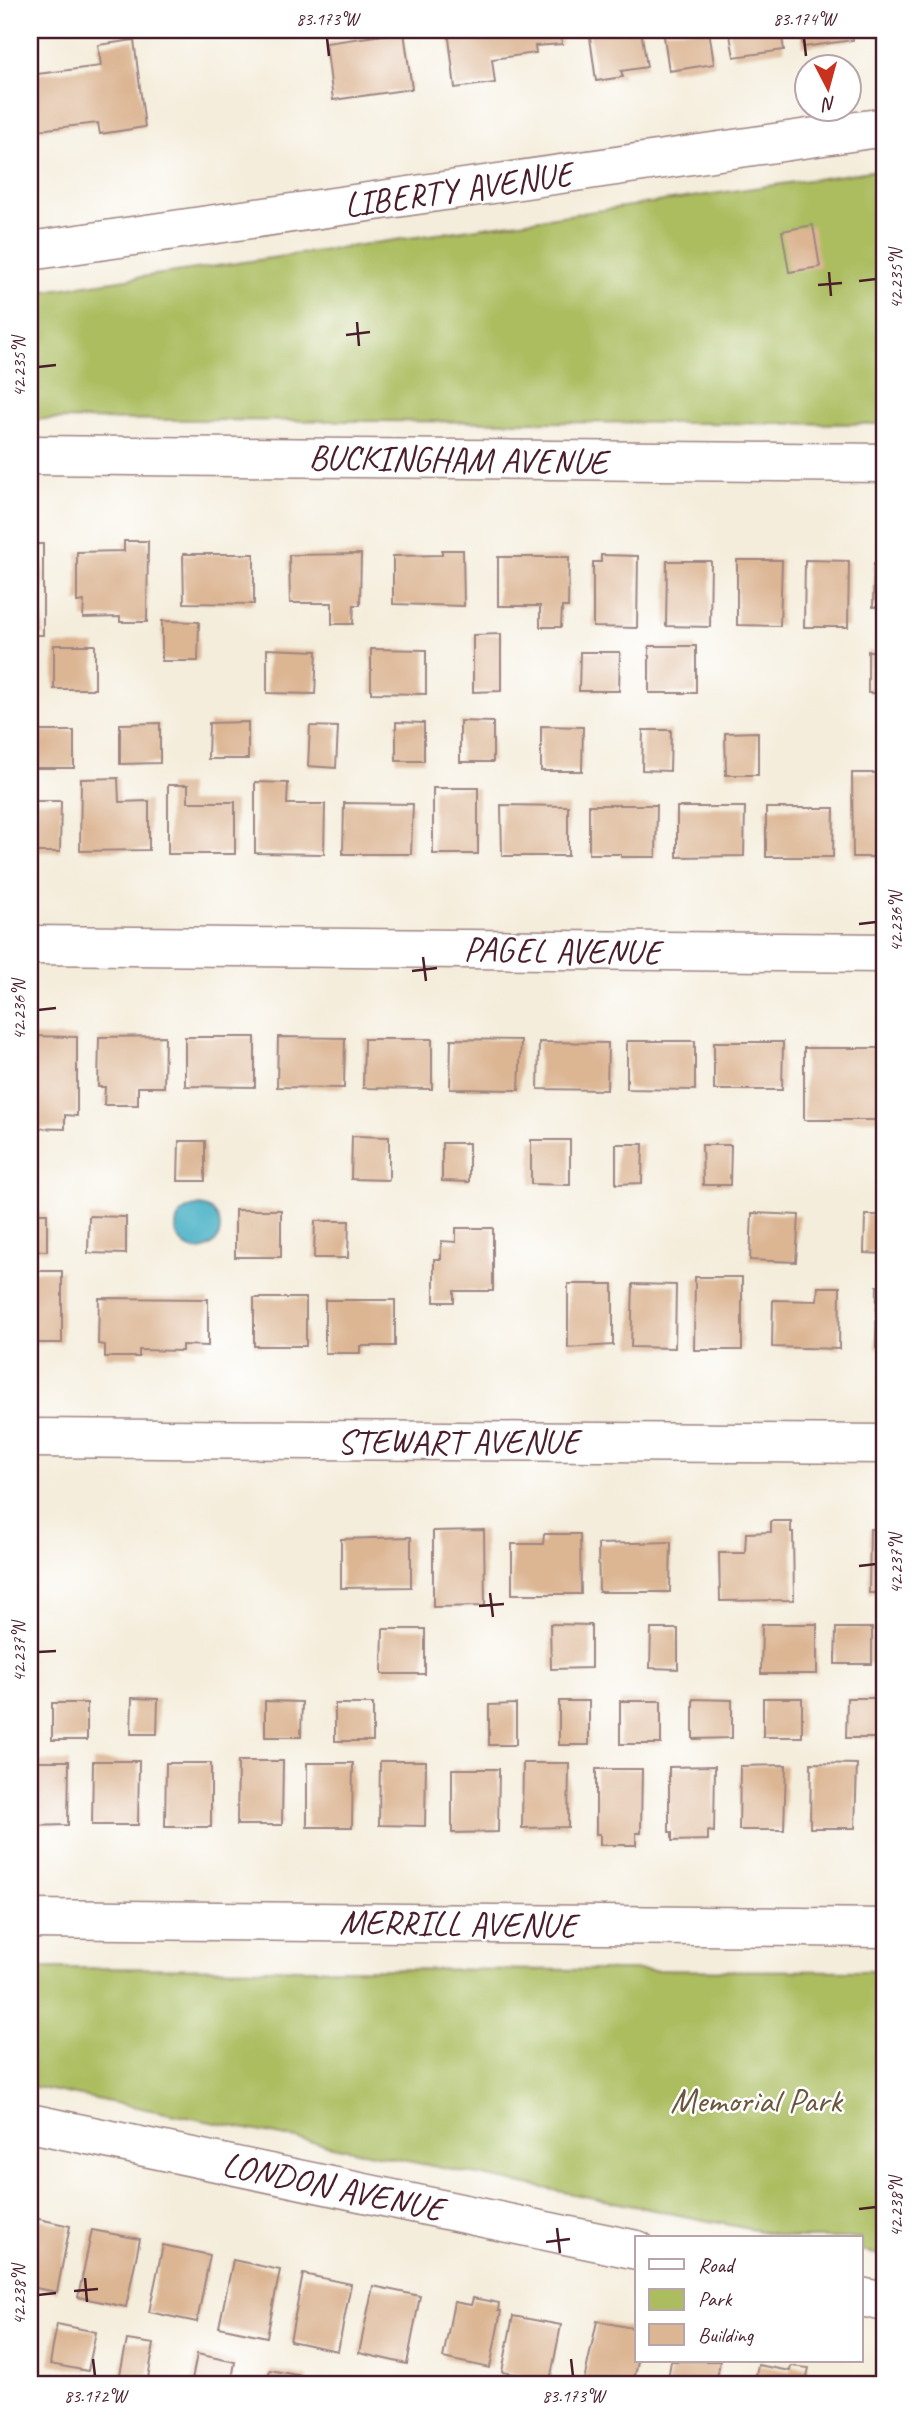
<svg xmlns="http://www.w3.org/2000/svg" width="915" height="2415" viewBox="0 0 915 2415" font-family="Caveat,sans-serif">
  <rect width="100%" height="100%" fill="#fff"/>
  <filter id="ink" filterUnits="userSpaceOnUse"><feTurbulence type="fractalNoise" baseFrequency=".0143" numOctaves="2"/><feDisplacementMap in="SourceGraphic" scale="14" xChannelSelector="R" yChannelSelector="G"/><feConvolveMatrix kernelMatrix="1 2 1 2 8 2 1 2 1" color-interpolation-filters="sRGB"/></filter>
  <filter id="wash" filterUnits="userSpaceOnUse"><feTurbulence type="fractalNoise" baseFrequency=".00686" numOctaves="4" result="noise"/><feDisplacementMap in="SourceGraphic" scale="28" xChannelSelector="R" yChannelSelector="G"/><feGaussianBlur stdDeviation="1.57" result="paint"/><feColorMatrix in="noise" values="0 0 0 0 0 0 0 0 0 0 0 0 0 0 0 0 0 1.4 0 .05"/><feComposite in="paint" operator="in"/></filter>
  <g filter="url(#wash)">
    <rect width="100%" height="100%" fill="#f4eddb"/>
    <path fill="#acbd60" stroke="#7b6e46" stroke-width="2" d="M 885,169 L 885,424 L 30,419 L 30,293 Z
      M 30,1968 L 885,1971 L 885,2256 L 861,2251 L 861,2238 L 795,2238 L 30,2086 Z"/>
    <path fill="#46b0c5" stroke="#486878" stroke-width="2" d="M176 1228a22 22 0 1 1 44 0a22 22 0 1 1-44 0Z"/>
    <g id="blocks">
      <path fill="#dcb593" d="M 448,30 L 560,30 L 562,44 L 535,46 L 536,53 L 492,59 L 495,83 L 455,88 Z
        M 589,30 L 641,30 L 647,67 L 621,71 L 623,77 L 596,81 Z
        M 663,30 L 709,30 L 714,64 L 669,71 Z
        M 729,30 L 781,30 L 784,50 L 734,57 Z
        M 801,30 L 852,30 L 853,40 L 803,47 Z
        M 404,32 L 412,89 L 333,100 L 326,43 Z
        M 134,40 L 145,127 L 100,134 L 98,123 L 30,131 L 30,75 L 101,66 L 98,45 Z
        M 813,225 L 820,267 L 789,272 L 782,231 Z
        M 124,541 L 148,541 L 147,622 L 120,622 L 120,617 L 83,618 L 84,601 L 77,602 L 77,552 L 124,551 Z
        M 30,544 L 43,544 L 43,635 L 30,635 Z
        M 442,550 L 463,550 L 464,606 L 393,604 L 393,556 L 442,555 Z
        M 183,554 L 254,554 L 254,604 L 184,603 Z
        M 361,554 L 360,605 L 354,605 L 353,624 L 332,624 L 332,603 L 290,603 L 289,555 Z
        M 882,554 L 885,554 L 885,630 L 878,630 L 879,607 L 873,607 L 874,563 L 882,563 Z
        M 601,555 L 638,556 L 637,628 L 593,627 L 593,562 L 601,562 Z
        M 498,557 L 569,557 L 568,607 L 562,607 L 561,627 L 540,627 L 540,606 L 498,606 Z
        M 737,560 L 782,560 L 780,626 L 737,625 Z
        M 805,560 L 849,561 L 848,627 L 804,627 Z
        M 667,561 L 711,561 L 710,627 L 666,626 Z
        M 162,621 L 199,622 L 198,661 L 162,661 Z
        M 501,634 L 501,691 L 473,692 L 473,635 Z
        M 54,645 L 95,645 L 95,689 L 54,689 Z
        M 649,646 L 696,646 L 696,693 L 649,693 Z
        M 267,649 L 317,651 L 315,694 L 267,693 Z
        M 371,649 L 426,650 L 426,694 L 371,693 Z
        M 868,651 L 885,651 L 885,693 L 868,693 Z
        M 580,652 L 620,652 L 619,691 L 579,691 Z
        M 460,721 L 493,722 L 493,762 L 460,762 Z
        M 248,722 L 248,759 L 208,759 L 209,723 Z
        M 396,722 L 424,723 L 424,761 L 396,761 Z
        M 160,723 L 160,763 L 120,764 L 120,724 Z
        M 310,726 L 338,727 L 336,768 L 308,766 Z
        M 541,726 L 583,727 L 582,771 L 541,771 Z
        M 643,730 L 671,730 L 670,771 L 642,770 Z
        M 34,731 L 74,731 L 74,768 L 34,768 Z
        M 758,732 L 758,775 L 726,775 L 725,733 Z
        M 852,773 L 882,773 L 883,810 L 885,810 L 885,857 L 853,857 Z
        M 118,778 L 119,802 L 149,801 L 149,850 L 80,851 L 81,779 Z
        M 255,782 L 288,783 L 287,804 L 325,804 L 324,854 L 255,853 Z
        M 168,785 L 188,785 L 188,802 L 235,802 L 235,854 L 168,854 Z
        M 433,788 L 478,788 L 478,854 L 433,854 Z
        M 30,801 L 61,801 L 60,852 L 30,852 Z
        M 344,803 L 413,804 L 411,854 L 343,854 Z
        M 501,805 L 568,806 L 568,856 L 502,856 Z
        M 589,805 L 657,805 L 656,857 L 621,857 L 621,854 L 589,854 Z
        M 677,807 L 745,807 L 744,856 L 677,857 Z
        M 766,808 L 834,808 L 833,857 L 766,857 Z
        M 30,1036 L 77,1037 L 77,1116 L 65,1115 L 65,1129 L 30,1128 Z
        M 165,1036 L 164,1087 L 138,1087 L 138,1105 L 104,1105 L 105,1087 L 98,1087 L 99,1037 Z
        M 185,1037 L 255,1037 L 255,1087 L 185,1086 Z
        M 278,1037 L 345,1038 L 344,1088 L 277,1087 Z
        M 364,1039 L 432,1039 L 432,1089 L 363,1088 Z
        M 451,1039 L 521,1040 L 519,1090 L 450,1089 Z
        M 627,1041 L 695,1041 L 695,1090 L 627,1089 Z
        M 539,1042 L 608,1043 L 607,1090 L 538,1089 Z
        M 714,1042 L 783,1042 L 782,1090 L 714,1090 Z
        M 804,1048 L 885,1048 L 885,1120 L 804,1120 Z
        M 352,1136 L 389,1137 L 389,1180 L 351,1179 Z
        M 531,1140 L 570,1140 L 570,1185 L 531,1184 Z
        M 179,1141 L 205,1141 L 205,1181 L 178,1181 Z
        M 442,1143 L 469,1143 L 469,1182 L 442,1181 Z
        M 616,1144 L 643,1144 L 642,1183 L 616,1184 Z
        M 702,1145 L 731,1145 L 730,1185 L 703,1185 Z
        M 235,1210 L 281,1210 L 281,1257 L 235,1257 Z
        M 30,1213 L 47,1213 L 47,1251 L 30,1250 Z
        M 752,1213 L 799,1215 L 796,1262 L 750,1260 Z
        M 865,1215 L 885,1215 L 885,1254 L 864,1253 Z
        M 89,1216 L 126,1217 L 126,1254 L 88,1253 Z
        M 315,1221 L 349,1221 L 348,1258 L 314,1258 Z
        M 456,1228 L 493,1228 L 493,1291 L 454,1291 L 454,1302 L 434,1302 L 434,1259 L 441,1259 L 441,1241 L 456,1242 Z
        M 30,1271 L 62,1271 L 62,1343 L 33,1343 L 33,1349 L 30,1349 Z
        M 695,1277 L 742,1277 L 742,1350 L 694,1350 Z
        M 568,1284 L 613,1284 L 613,1345 L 568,1348 Z
        M 633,1284 L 676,1285 L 675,1348 L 631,1347 Z
        M 877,1286 L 885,1286 L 885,1348 L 876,1348 Z
        M 818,1287 L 840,1287 L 839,1349 L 772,1347 L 773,1300 L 817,1301 Z
        M 99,1298 L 208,1299 L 208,1346 L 182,1345 L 182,1351 L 139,1350 L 139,1357 L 105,1357 L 105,1345 L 98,1344 Z
        M 254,1298 L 306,1298 L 306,1346 L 254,1346 Z
        M 325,1300 L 395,1300 L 395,1346 L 360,1346 L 360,1353 L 325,1353 Z
        M 771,1521 L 791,1521 L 791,1532 L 793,1532 L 794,1600 L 720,1601 L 719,1553 L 745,1553 L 746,1533 L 771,1532 Z
        M 870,1529 L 885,1529 L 885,1593 L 869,1593 Z
        M 484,1530 L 485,1606 L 433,1607 L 433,1531 Z
        M 544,1534 L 580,1534 L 581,1594 L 512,1594 L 512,1544 L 543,1544 Z
        M 411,1537 L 411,1587 L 341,1588 L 341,1539 Z
        M 671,1542 L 670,1592 L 599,1592 L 598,1544 Z
        M 550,1624 L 591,1625 L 591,1668 L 551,1669 Z
        M 762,1624 L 817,1624 L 817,1674 L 761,1674 Z
        M 836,1628 L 872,1628 L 872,1664 L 835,1664 Z
        M 383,1629 L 425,1629 L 425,1674 L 382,1674 Z
        M 651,1629 L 678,1629 L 678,1669 L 650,1668 Z
        M 132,1698 L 158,1699 L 157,1734 L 131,1734 Z
        M 763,1698 L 802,1698 L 802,1737 L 763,1737 Z
        M 847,1698 L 877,1698 L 877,1738 L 846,1738 Z
        M 693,1699 L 732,1700 L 732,1738 L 693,1739 Z
        M 265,1701 L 302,1702 L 301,1737 L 265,1737 Z
        M 559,1701 L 589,1701 L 589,1745 L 559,1745 Z
        M 620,1701 L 661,1701 L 661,1744 L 620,1744 Z
        M 52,1703 L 87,1703 L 87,1740 L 52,1740 Z
        M 335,1704 L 373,1704 L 373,1741 L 335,1741 Z
        M 516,1704 L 516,1745 L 489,1745 L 489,1705 Z
        M 30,1761 L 69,1761 L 68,1825 L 30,1826 Z
        M 93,1761 L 139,1761 L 138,1825 L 92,1825 Z
        M 238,1761 L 283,1761 L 282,1825 L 237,1825 Z
        M 380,1761 L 426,1761 L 425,1826 L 379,1825 Z
        M 166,1763 L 211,1763 L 211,1827 L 165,1827 Z
        M 307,1763 L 353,1763 L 352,1827 L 307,1827 Z
        M 523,1763 L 569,1763 L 568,1827 L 522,1828 Z
        M 811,1763 L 857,1764 L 855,1828 L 810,1828 Z
        M 786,1765 L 784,1830 L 739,1830 L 740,1766 Z
        M 715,1766 L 714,1832 L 708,1831 L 708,1840 L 672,1841 L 672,1832 L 669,1832 L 669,1767 Z
        M 452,1769 L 499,1769 L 498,1832 L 452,1833 Z
        M 596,1769 L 642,1769 L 641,1833 L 636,1833 L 636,1845 L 600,1845 L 600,1834 L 596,1834 Z
        M 30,2217 L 70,2226 L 57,2292 L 30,2287 Z
        M 92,2230 L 140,2239 L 126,2307 L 78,2297 Z
        M 163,2245 L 210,2255 L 197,2322 L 149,2312 Z
        M 233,2260 L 280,2270 L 267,2337 L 219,2327 Z
        M 303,2274 L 351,2284 L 338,2351 L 290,2341 Z
        M 373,2286 L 420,2296 L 407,2364 L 359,2353 Z
        M 473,2298 L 499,2303 L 498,2311 L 501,2311 L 490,2368 L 443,2358 L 454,2302 L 471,2305 Z
        M 513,2316 L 561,2325 L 550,2381 L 502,2372 Z
        M 597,2321 L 637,2329 L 638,2361 L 633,2385 L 583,2385 Z
        M 57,2324 L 96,2332 L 88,2371 L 50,2364 Z
        M 127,2340 L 154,2344 L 147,2384 L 119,2379 Z
        M 197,2354 L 235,2362 L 231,2385 L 191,2385 Z
        M 671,2361 L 720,2361 L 716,2385 L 667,2385 Z
        M 758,2365 L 790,2371 L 791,2366 L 809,2368 L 805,2385 L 754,2385 Z
        M 270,2370 L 308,2377 L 306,2385 L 266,2385 Z
        M 830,2378 L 862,2384 L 862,2385 L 829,2385 Z"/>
    </g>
  </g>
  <g filter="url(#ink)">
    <use href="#blocks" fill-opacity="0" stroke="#9f8683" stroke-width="2"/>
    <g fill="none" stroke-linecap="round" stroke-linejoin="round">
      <g stroke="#9f8683" stroke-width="41">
        <path id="minor" d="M 30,251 L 885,127
          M 30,455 L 885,463
          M 30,945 L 885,953
          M 30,1438 L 885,1444
          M 30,1919 L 885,1928
          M 30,2123 L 637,2250
          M 861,2297 L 885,2302"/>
      </g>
      <use href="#minor" stroke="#fff" stroke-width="38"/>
    </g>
  </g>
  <path fill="none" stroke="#4a1f2b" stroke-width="2.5" d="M 327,38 L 329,56M 804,38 L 806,56M 829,272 L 831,296M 859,281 L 876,279M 818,285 L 842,283M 357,322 L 359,346M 346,335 L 370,332M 38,367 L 56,365M 859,924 L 876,922M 423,957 L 426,981M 412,971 L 437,968M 38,1010 L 56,1008M 859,1566 L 876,1564M 490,1593 L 493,1617M 479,1606 L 504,1604M 38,1652 L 56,1651M 859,2209 L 876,2207M 557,2228 L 560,2253M 546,2242 L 570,2239M 85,2278 L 87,2302M 74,2291 L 98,2289M 38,2295 L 56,2293M 93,2359 L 95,2376M 571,2359 L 573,2376"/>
  <g text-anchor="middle" stroke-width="5" stroke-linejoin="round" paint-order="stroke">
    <g font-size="35" fill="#4a1f2b" stroke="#fff">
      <text transform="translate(458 189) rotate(-8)" y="12">LIBERTY AVENUE</text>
      <text transform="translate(458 459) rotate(1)" y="12">BUCKINGHAM AVENUE</text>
      <text transform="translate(562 950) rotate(1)" y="12">PAGEL AVENUE</text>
      <text x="458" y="1453">STEWART AVENUE</text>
      <text transform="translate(458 1923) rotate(1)" y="12">MERRILL AVENUE</text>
      <text transform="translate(333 2186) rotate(12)" y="12">LONDON AVENUE</text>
    </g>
    <g font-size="35" fill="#6c563e" stroke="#fff">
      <text x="756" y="2112">Memorial Park</text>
    </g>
  </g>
  <rect width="915" height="2415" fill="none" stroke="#fff" stroke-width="77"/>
  <rect x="635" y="2236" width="228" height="126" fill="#ffffff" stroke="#b7a5aa" stroke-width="2"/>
  <rect x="649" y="2259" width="35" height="10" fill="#ffffff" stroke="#b7a5aa" stroke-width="2"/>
  <text x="698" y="2272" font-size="21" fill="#4a1f2b">Road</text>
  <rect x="649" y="2289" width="35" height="21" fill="#acbd60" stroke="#b7a5aa" stroke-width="2"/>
  <text x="698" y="2306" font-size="21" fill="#4a1f2b">Park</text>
  <rect x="649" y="2324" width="35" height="21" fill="#dcb593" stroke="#b7a5aa" stroke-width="2"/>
  <text x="698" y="2342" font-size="21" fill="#4a1f2b">Building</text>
  <g transform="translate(828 88) rotate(174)"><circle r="33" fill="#ffffff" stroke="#b7a5aa" stroke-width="2"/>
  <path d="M0-5L12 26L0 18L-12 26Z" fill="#c8321e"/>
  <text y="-10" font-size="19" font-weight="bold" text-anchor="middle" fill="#4a1f2b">N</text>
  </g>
  <rect x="38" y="38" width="838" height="2338" fill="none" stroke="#4a1f2b" stroke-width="2.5"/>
  <g font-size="18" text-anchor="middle" fill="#4a1f2b">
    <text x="327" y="25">83.173°W</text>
    <text x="804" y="25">83.174°W</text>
    <text transform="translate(896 279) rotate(-90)" y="6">42.235°N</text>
    <text transform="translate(19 367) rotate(-90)" y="6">42.235°N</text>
    <text transform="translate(896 922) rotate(-90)" y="6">42.236°N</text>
    <text transform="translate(19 1010) rotate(-90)" y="6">42.236°N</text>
    <text transform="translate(896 1564) rotate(-90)" y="6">42.237°N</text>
    <text transform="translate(19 1652) rotate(-90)" y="6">42.237°N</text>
    <text transform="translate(896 2207) rotate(-90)" y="6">42.238°N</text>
    <text transform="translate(19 2295) rotate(-90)" y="6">42.238°N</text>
    <text x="95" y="2402">83.172°W</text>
    <text x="573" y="2402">83.173°W</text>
  </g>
</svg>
